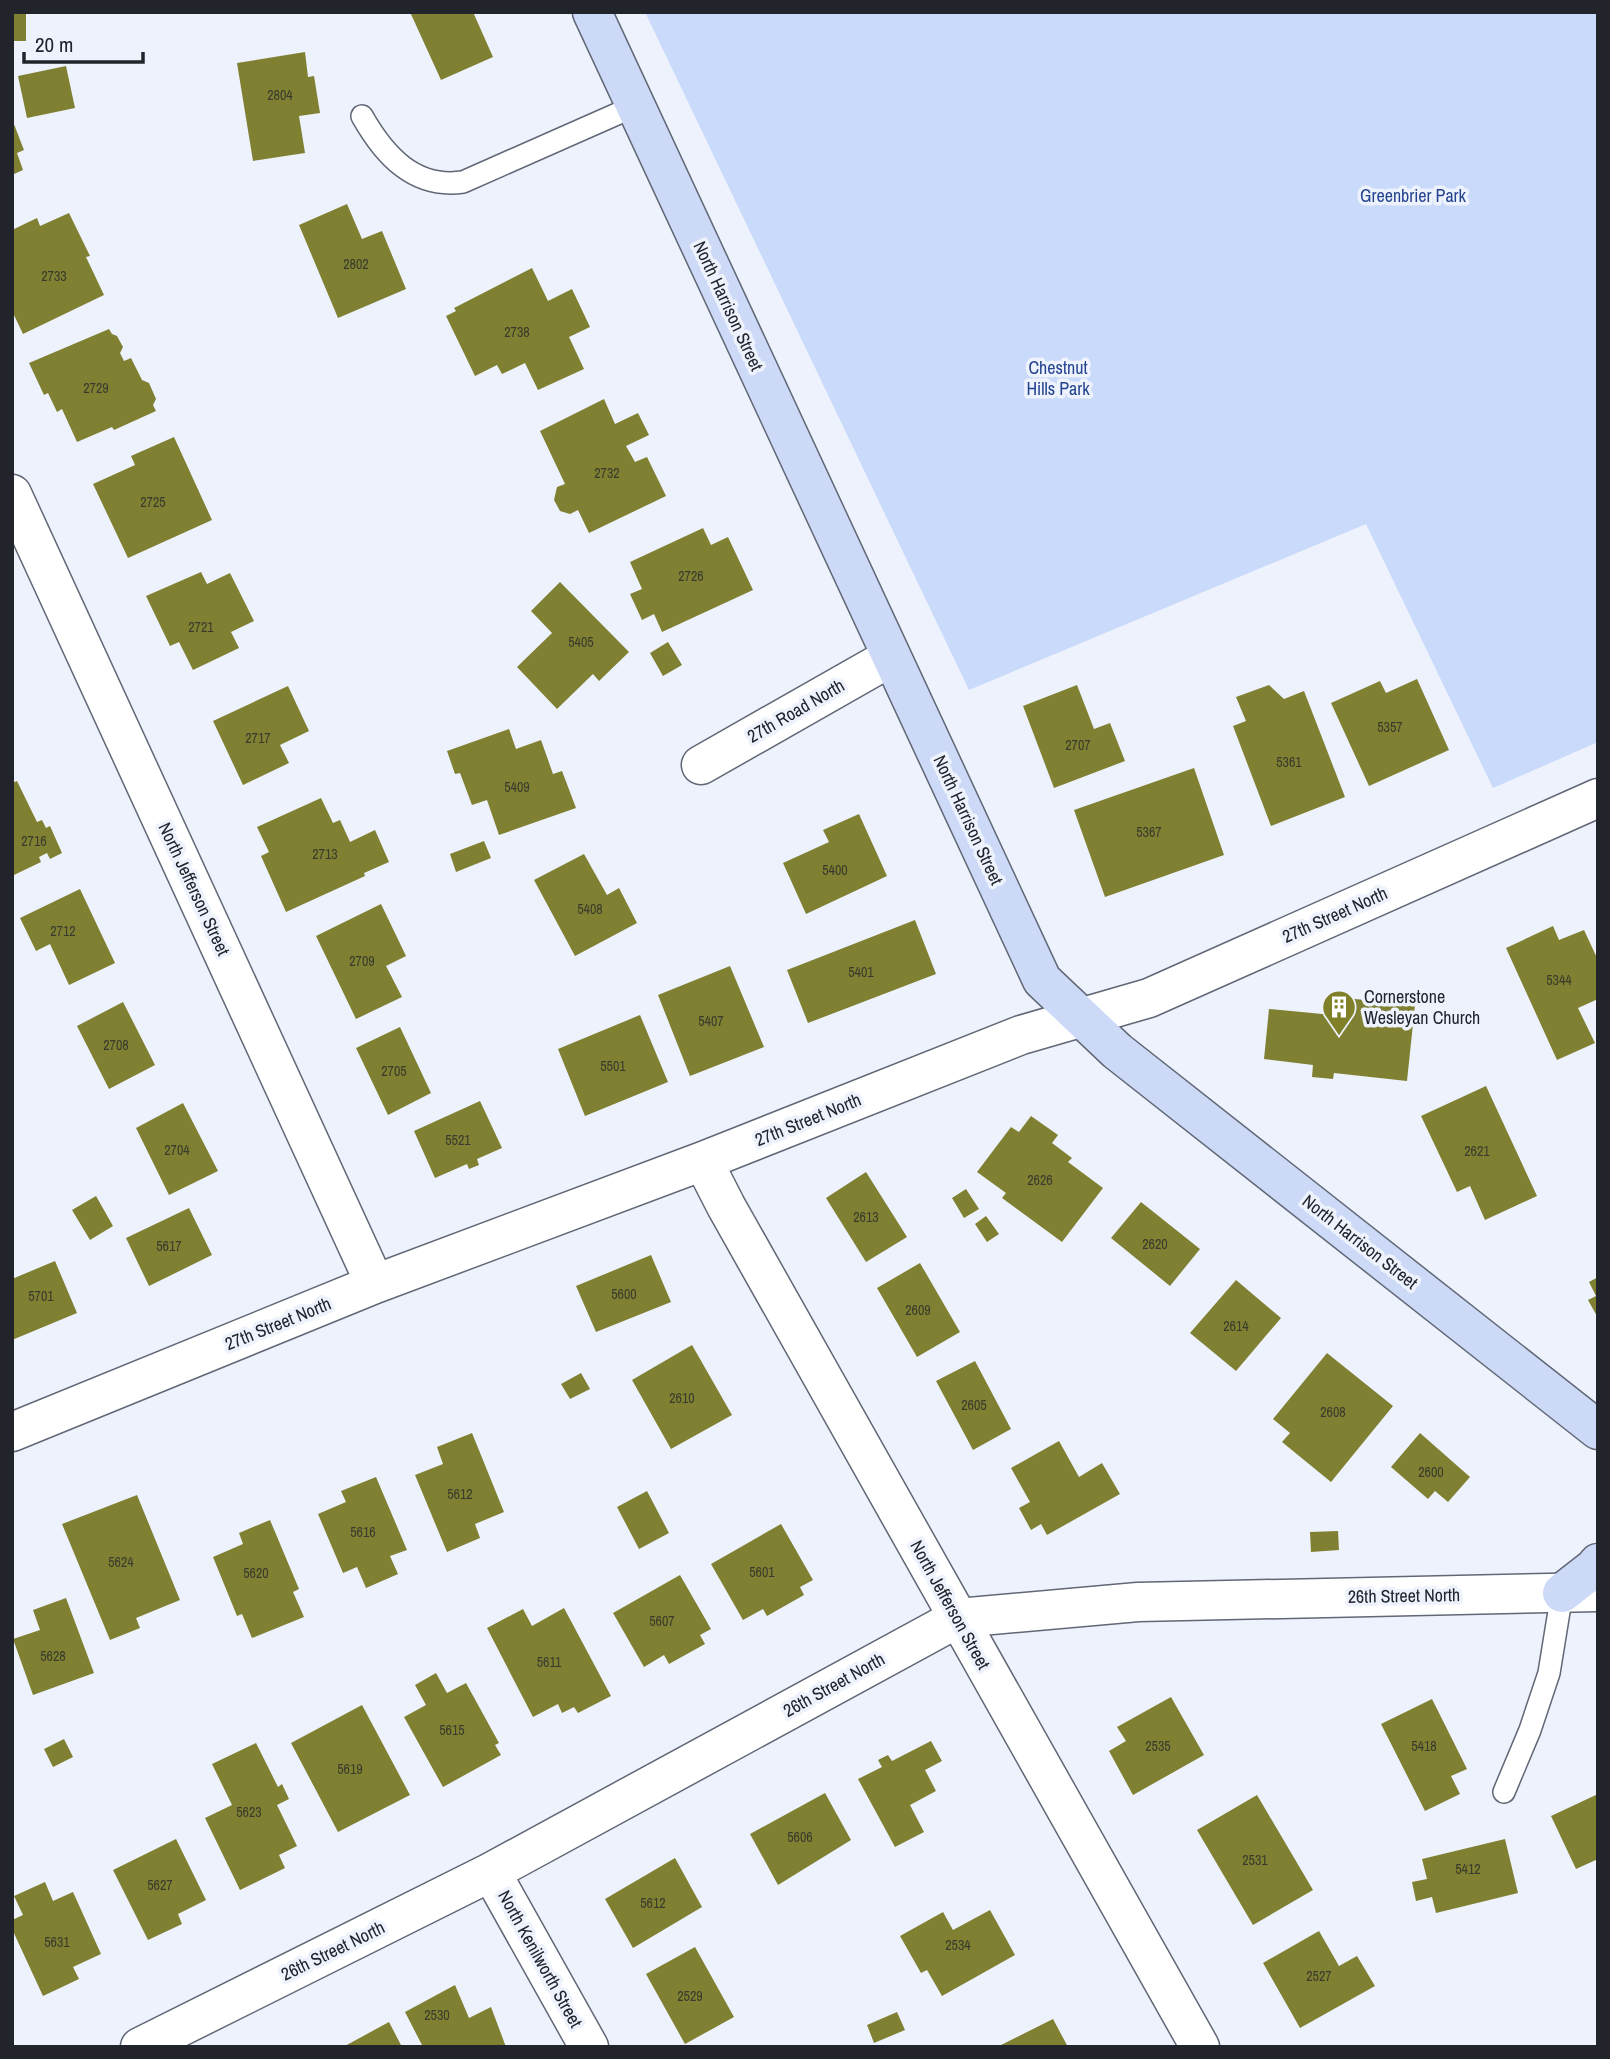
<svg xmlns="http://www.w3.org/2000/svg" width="1610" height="2059" viewBox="0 0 1610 2059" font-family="'Archivo Narrow',sans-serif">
  <rect width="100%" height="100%" fill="#edf2fc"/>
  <path fill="#cadafb" d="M 645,12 L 1598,12 L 1598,742 L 1493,788 L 1366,524 L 969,690 Z"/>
  <path fill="#808033" d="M 410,12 L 473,12 L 493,57 L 441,80 Z
    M 12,13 L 26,13 L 26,41 L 12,41 Z
    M 305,52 L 308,77 L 314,76 L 320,113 L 299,116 L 305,153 L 253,161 L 237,63 Z
    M 66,66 L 75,108 L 27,118 L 18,76 Z
    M 12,119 L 24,150 L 17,153 L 23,170 L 12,175 Z
    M 347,204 L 362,239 L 382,231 L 406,289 L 338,318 L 299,225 Z
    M 69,213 L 90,256 L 86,257 L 104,295 L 23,334 L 12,311 L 12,230 L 37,218 L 40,226 Z
    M 532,268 L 548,301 L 572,289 L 590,327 L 569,337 L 584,369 L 538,390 L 525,363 L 502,374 L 497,365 L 475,376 L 446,316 L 456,311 L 454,308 Z
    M 109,329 L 112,334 L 117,336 L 123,347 L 120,353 L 124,361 L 131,358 L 142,380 L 149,383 L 156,399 L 153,405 L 156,411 L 114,430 L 112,427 L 77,442 L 62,409 L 57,412 L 48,393 L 44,395 L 29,363 Z
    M 604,399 L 615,424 L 638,413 L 649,435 L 626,446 L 635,462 L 647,457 L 666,496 L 589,533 L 578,510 L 570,514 L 560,511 L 554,500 L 557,487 L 565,484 L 540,431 Z
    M 174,437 L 212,520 L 128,558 L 93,484 L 135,465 L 131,456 Z
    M 703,528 L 711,545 L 728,537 L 753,590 L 662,632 L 654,614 L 642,620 L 630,594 L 642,589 L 630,562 Z
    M 201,572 L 207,584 L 230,573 L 254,621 L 231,632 L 239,648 L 193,670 L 179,642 L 170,646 L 146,596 Z
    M 560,582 L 629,652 L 599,681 L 593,674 L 557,709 L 517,667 L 552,633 L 531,611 Z
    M 668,642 L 682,665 L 663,676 L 650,653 Z
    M 1417,679 L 1449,750 L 1369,786 L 1331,703 L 1380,681 L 1386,693 Z
    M 1077,685 L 1094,729 L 1110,723 L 1125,761 L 1054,788 L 1023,706 Z
    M 1269,685 L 1284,699 L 1304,691 L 1345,797 L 1271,826 L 1233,726 L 1246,721 L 1236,697 Z
    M 288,686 L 309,731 L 280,745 L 289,763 L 243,785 L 213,721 Z
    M 509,729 L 516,749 L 541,740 L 553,774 L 562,771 L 576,808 L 499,835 L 487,800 L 472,805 L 460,773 L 455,774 L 447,751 Z
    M 1194,768 L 1224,855 L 1105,897 L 1074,810 Z
    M 17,781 L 37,822 L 42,820 L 46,828 L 50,826 L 62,853 L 50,859 L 47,853 L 39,857 L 41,862 L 12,876 L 12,783 Z
    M 321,798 L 333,823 L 340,820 L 350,842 L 375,830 L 389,862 L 364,873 L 365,876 L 286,912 L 261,856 L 269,852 L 257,827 Z
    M 859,814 L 887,876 L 806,914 L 783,863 L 829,842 L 823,830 Z
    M 484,841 L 491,858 L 456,872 L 450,854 Z
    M 584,854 L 607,895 L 619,888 L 637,923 L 575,956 L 534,880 Z
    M 80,889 L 115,963 L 69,985 L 50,944 L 36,951 L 20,918 Z
    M 381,904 L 406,956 L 386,966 L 402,997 L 356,1019 L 316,936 Z
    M 915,920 L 936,974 L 808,1023 L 787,970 Z
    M 1553,926 L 1559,940 L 1584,930 L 1598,960 L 1598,999 L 1578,1008 L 1595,1043 L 1557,1060 L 1506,948 Z
    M 730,966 L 764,1047 L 690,1076 L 658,995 Z
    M 1335,997 L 1415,1005 L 1407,1081 L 1334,1073 L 1333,1079 L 1312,1077 L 1313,1065 L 1264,1059 L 1269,1009 L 1333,1015 Z
    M 123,1002 L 155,1065 L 109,1089 L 77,1026 Z
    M 640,1015 L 668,1082 L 585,1116 L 558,1049 Z
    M 400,1027 L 431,1093 L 388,1115 L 356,1048 Z
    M 1486,1086 L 1537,1196 L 1485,1220 L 1470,1186 L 1457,1192 L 1421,1116 Z
    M 480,1101 L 502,1148 L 477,1159 L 479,1165 L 469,1169 L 467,1164 L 435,1178 L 414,1131 Z
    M 183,1103 L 218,1171 L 169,1195 L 136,1128 Z
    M 1031,1116 L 1058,1135 L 1052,1143 L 1072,1158 L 1068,1162 L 1103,1188 L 1062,1242 L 1002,1198 L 1006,1193 L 977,1172 L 1011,1127 L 1019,1132 Z
    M 866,1172 L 907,1237 L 866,1262 L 826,1198 Z
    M 966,1189 L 979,1209 L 964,1218 L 952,1198 Z
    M 96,1196 L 113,1226 L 90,1240 L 72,1210 Z
    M 1141,1202 L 1200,1249 L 1170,1286 L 1111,1238 Z
    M 189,1208 L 212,1255 L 149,1286 L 126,1238 Z
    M 986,1216 L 999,1234 L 987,1242 L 975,1224 Z
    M 651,1255 L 671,1302 L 596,1332 L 576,1286 Z
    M 55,1261 L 77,1313 L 12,1340 L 12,1279 Z
    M 920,1263 L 960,1332 L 917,1357 L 877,1288 Z
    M 1598,1277 L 1598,1318 L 1588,1300 L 1596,1296 L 1589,1282 Z
    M 1236,1280 L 1281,1318 L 1236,1371 L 1190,1333 Z
    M 692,1345 L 732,1415 L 671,1449 L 632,1380 Z
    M 1327,1353 L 1393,1406 L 1331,1482 L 1282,1442 L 1290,1433 L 1273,1419 Z
    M 975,1361 L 1011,1429 L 973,1450 L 936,1381 Z
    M 581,1373 L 590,1389 L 570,1399 L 561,1384 Z
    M 472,1433 L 504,1512 L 475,1524 L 480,1538 L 447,1552 L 415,1475 L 443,1464 L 437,1447 Z
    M 1420,1433 L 1470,1477 L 1448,1502 L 1435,1491 L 1428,1499 L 1391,1467 Z
    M 1059,1441 L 1079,1477 L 1102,1463 L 1120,1494 L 1047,1535 L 1041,1524 L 1031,1530 L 1019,1508 L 1030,1502 L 1011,1468 Z
    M 376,1477 L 407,1550 L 390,1556 L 398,1574 L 366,1588 L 357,1567 L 343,1573 L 318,1514 L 346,1502 L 341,1491 Z
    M 647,1491 L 669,1533 L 639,1549 L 617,1507 Z
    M 137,1495 L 180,1600 L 136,1618 L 140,1628 L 110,1640 L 62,1524 Z
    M 270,1520 L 299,1589 L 293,1592 L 304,1617 L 252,1638 L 242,1614 L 237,1616 L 213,1557 L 243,1544 L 239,1533 Z
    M 781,1524 L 813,1580 L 800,1587 L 804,1595 L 767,1616 L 763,1609 L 743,1620 L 711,1564 Z
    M 1338,1531 L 1339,1550 L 1311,1552 L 1310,1532 Z
    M 680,1575 L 711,1629 L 700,1635 L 705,1644 L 669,1664 L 664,1655 L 644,1667 L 613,1613 Z
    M 66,1598 L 94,1673 L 33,1695 L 13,1639 L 40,1630 L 33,1610 Z
    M 564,1608 L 611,1696 L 578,1713 L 574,1707 L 562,1713 L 558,1704 L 533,1717 L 487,1628 L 523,1609 L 532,1626 Z
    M 436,1673 L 447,1693 L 466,1683 L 499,1743 L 495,1745 L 501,1755 L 443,1787 L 404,1717 L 426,1705 L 415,1685 Z
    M 1171,1697 L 1204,1755 L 1133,1795 L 1109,1751 L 1126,1741 L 1117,1727 Z
    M 1432,1699 L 1467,1769 L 1451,1776 L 1460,1794 L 1425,1811 L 1381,1724 Z
    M 362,1705 L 410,1795 L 338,1832 L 291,1743 Z
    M 64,1739 L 73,1757 L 53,1767 L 44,1749 Z
    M 931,1741 L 942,1761 L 925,1770 L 936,1791 L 910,1805 L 924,1832 L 895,1847 L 858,1779 L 882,1767 L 878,1760 L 888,1755 L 892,1761 Z
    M 256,1743 L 278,1787 L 282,1784 L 289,1799 L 277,1805 L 297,1846 L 279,1855 L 285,1868 L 240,1890 L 205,1818 L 232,1805 L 212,1764 Z
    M 825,1793 L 851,1840 L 778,1885 L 750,1834 Z
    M 1598,1794 L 1598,1859 L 1576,1869 L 1551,1816 Z
    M 1257,1795 L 1313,1890 L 1253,1925 L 1197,1830 Z
    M 176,1839 L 206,1900 L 178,1914 L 182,1924 L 148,1940 L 113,1870 Z
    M 1505,1839 L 1518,1893 L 1436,1913 L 1432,1897 L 1416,1901 L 1412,1882 L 1427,1879 L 1422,1859 Z
    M 675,1858 L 702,1907 L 633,1948 L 605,1899 Z
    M 45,1882 L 53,1901 L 73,1892 L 101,1954 L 73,1967 L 79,1979 L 43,1996 L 12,1929 L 12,1920 L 23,1915 L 14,1896 Z
    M 990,1910 L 1015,1955 L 942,1996 L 927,1970 L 921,1973 L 900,1936 L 943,1912 L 953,1930 Z
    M 1319,1931 L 1339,1966 L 1357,1956 L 1375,1986 L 1300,2028 L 1263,1963 Z
    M 695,1947 L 734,2017 L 685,2044 L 646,1974 Z
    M 455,1985 L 469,2018 L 491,2007 L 506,2047 L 423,2047 L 405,2012 Z
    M 897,2012 L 905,2030 L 874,2043 L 867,2025 Z
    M 1053,2019 L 1068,2047 L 997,2047 Z
    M 389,2022 L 402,2047 L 343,2047 Z"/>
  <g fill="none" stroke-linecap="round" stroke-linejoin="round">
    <g stroke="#606775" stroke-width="24">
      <path id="lane" d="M 362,116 C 384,155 414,189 463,182 L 635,106
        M 1504,1792 L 1530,1730 L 1549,1673 L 1562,1593"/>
    </g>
    <g stroke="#606775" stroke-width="41">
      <path id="street" d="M 12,494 L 375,1284
        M 701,765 L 891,657
        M 703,1161 L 726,1206 L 1200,2047
        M 12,1432 L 375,1284 L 703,1161 L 1021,1035 L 1149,998 L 1598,798
        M 491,1872 L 589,2047
        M 140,2047 L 491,1872 L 958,1618 L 1138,1602 L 1598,1592"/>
    </g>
    <g stroke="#606775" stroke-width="41">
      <path id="secondary" d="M 592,12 L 1042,980 L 1117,1051 L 1598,1430
        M 1562,1593 L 1594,1568 L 1598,1563"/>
    </g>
    <use href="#lane" stroke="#fff" stroke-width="21"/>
    <use href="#street" stroke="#fff" stroke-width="38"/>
    <use href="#secondary" stroke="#ccd9f7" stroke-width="38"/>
  </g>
  <defs>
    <g id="building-pin" transform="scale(1.75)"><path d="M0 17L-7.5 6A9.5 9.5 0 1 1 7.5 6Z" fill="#808029" stroke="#edf2fc"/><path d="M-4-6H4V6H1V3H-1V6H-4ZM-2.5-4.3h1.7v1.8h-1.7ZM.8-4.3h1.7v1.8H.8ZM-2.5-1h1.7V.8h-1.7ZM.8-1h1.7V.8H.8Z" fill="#fff"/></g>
  </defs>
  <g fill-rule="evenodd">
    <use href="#building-pin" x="1339" y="1007"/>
  </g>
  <g text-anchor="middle" stroke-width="7" stroke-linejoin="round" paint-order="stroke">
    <g font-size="14" fill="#393b2c">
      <text x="280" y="100">2804</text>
      <text x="356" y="269">2802</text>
      <text x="54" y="281">2733</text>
      <text x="517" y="337">2738</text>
      <text x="96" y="393">2729</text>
      <text x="607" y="478">2732</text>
      <text x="153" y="507">2725</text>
      <text x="691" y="581">2726</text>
      <text x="201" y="632">2721</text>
      <text x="581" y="647">5405</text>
      <text x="1390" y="732">5357</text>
      <text x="258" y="743">2717</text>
      <text x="1078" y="750">2707</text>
      <text x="1289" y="767">5361</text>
      <text x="517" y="792">5409</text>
      <text x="1149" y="837">5367</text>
      <text x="34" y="846">2716</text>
      <text x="325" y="859">2713</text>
      <text x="835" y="875">5400</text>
      <text x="590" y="914">5408</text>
      <text x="63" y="936">2712</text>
      <text x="362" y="966">2709</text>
      <text x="861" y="977">5401</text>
      <text x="1559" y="985">5344</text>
      <text x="711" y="1026">5407</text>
      <text x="116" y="1050">2708</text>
      <text x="613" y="1071">5501</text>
      <text x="394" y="1076">2705</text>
      <text x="458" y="1145">5521</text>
      <text x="177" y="1155">2704</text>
      <text x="1477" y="1156">2621</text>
      <text x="1040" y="1185">2626</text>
      <text x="866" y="1222">2613</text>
      <text x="1155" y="1249">2620</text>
      <text x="169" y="1251">5617</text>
      <text x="624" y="1299">5600</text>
      <text x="41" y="1301">5701</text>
      <text x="918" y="1315">2609</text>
      <text x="1236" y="1331">2614</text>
      <text x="682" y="1403">2610</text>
      <text x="974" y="1410">2605</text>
      <text x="1333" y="1417">2608</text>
      <text x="1431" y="1477">2600</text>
      <text x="460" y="1499">5612</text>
      <text x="363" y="1537">5616</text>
      <text x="121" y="1567">5624</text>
      <text x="762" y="1577">5601</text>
      <text x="256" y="1578">5620</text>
      <text x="662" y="1626">5607</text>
      <text x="53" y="1661">5628</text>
      <text x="549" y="1667">5611</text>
      <text x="452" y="1735">5615</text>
      <text x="1158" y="1751">2535</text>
      <text x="1424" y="1751">5418</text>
      <text x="350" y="1774">5619</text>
      <text x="249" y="1817">5623</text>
      <text x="800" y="1842">5606</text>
      <text x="1255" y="1865">2531</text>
      <text x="1468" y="1874">5412</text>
      <text x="160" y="1890">5627</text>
      <text x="653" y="1908">5612</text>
      <text x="57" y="1947">5631</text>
      <text x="958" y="1950">2534</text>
      <text x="1319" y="1981">2527</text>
      <text x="690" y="2001">2529</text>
      <text x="437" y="2020">2530</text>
    </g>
    <g font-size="18" fill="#24448f" stroke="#edf2fc">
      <text x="1413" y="202">Greenbrier Park</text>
      <text x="1058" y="374">Chestnut<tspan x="1058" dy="21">Hills Park</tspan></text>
    </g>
    <g font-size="18" fill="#21242a" stroke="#edf2fc">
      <text transform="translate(728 306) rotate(65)" y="6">North Harrison Street</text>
      <text transform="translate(796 711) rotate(-30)" y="6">27th Road North</text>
      <text transform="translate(968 820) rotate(65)" y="6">North Harrison Street</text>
      <text transform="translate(194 889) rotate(65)" y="6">North Jefferson Street</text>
      <text transform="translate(1335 915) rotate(-24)" y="6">27th Street North</text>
      <text transform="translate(808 1120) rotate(-22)" y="6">27th Street North</text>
      <text transform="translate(1360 1242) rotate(38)" y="6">North Harrison Street</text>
      <text transform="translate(278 1324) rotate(-22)" y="6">27th Street North</text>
      <text transform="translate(1404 1596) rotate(-1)" y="6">26th Street North</text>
      <text transform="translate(950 1605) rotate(61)" y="6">North Jefferson Street</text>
      <text transform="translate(834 1685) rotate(-29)" y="6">26th Street North</text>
      <text transform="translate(333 1951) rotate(-26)" y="6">26th Street North</text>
      <text transform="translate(540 1959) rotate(61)" y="6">North Kenilworth Street</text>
    </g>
    <g font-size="18" fill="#21242a" stroke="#edf2fc" text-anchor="start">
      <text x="1364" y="1003">Cornerstone<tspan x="1364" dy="21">Wesleyan Church</tspan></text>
    </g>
  </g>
  <rect width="1610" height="2059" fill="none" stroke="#21242a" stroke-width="28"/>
  <path d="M24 52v10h119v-10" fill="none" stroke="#21242a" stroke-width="3.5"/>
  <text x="35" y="52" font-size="21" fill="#21242a" stroke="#edf2fc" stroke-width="5" paint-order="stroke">20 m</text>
</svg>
